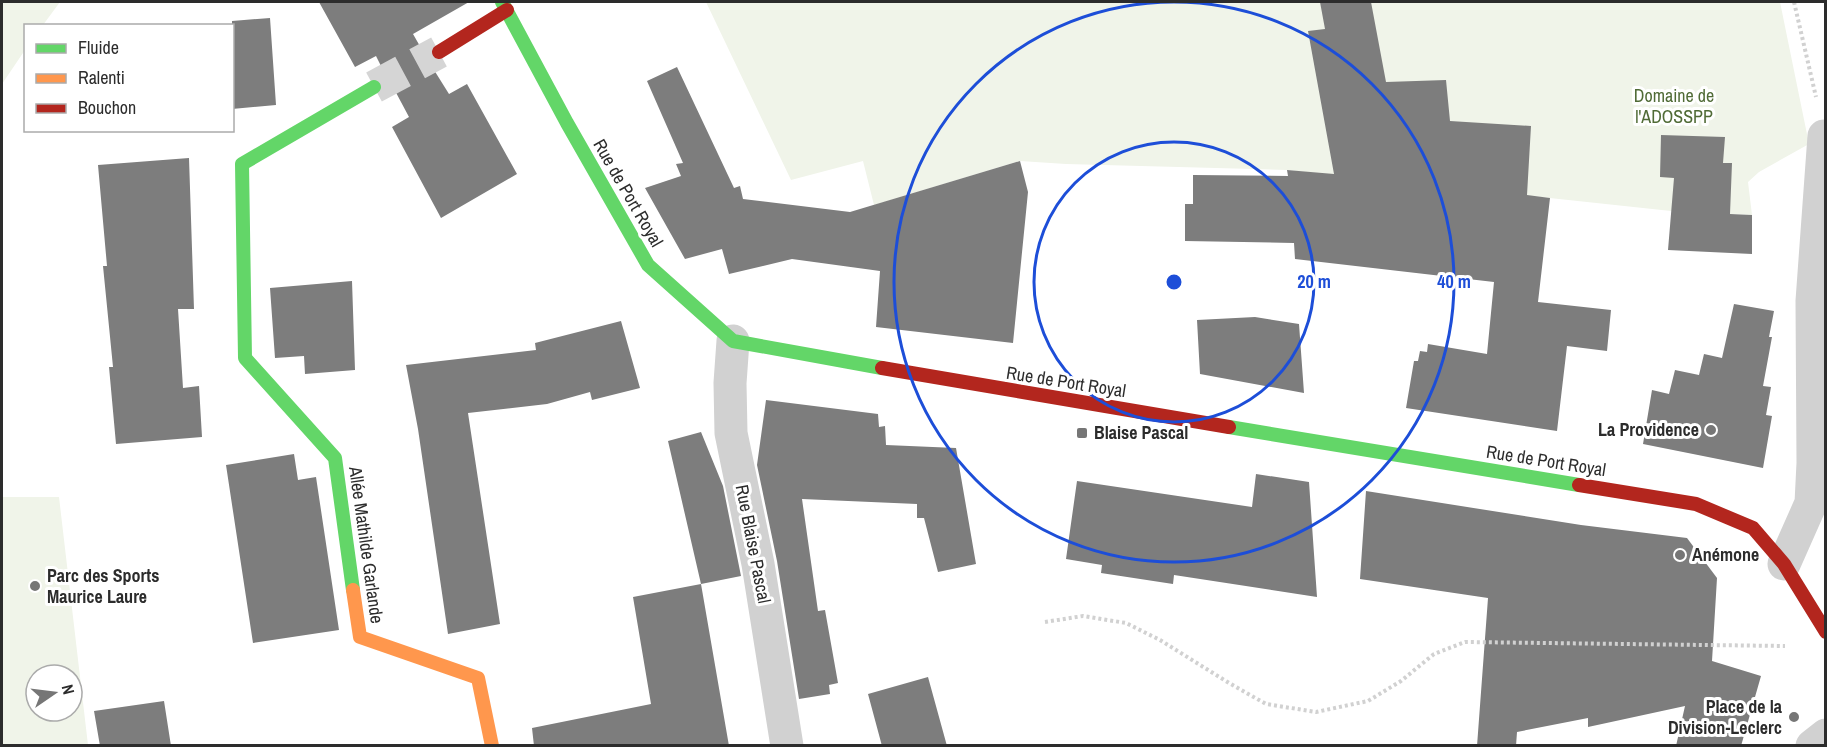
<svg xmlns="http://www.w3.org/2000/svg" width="1827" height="747" viewBox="0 0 1827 747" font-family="'Archivo Narrow',sans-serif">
  <rect width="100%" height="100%" fill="#fff"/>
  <path fill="#f0f4e9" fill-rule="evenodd" d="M 2,2 L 60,2 L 43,25 L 26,26 L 25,50 L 2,84 Z
    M 706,2 L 1780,2 L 1809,144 L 1759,172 L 1748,182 L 1752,215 L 1671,211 L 1287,170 L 1066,164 L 1020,161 L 874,205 L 863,161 L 791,180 Z
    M 2,497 L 59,497 L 88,745 L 2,745 ZM 36,675 L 72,675 L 72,711 L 36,711 Z"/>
  <path fill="#7d7d7d" d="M 319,2 L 469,2 L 413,34 L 421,48 L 420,53 L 423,61 L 430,68 L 434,70 L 449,94 L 467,84 L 517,174 L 441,218 L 392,127 L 409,117 L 393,87 L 390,78 L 384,72 L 376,56 L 355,67 Z
    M 1320,2 L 1371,2 L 1386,82 L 1446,80 L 1450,121 L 1531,126 L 1527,195 L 1550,198 L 1538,302 L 1611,310 L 1607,351 L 1567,346 L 1557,431 L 1406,408 L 1414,361 L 1418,361 L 1420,351 L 1427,352 L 1428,344 L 1487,354 L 1494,282 L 1295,259 L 1294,243 L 1185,241 L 1185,204 L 1193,204 L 1193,175 L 1288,176 L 1287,170 L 1334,174 L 1308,31 L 1325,29 Z
    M 270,18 L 276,105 L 232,109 L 232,21 Z
    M 677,67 L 734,188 L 740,186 L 743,199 L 850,212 L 1020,161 L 1028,192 L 1013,343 L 876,327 L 880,271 L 792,259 L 729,274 L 722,249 L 685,259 L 645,188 L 681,176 L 676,164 L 683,163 L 647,81 Z
    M 1661,135 L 1725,137 L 1723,163 L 1732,163 L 1730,214 L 1752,215 L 1752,254 L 1668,250 L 1674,178 L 1660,177 Z
    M 189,158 L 194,309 L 178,309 L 183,388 L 199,386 L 202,437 L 116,444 L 109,367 L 113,367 L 103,266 L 107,266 L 98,165 Z
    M 352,281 L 355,370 L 305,374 L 304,356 L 275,358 L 270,288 Z
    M 1734,304 L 1774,311 L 1769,337 L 1772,337 L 1763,386 L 1771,387 L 1766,415 L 1772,416 L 1763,468 L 1643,444 L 1652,390 L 1669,394 L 1675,370 L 1699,375 L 1704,354 L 1722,358 Z
    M 1255,317 L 1299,324 L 1304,393 L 1200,374 L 1197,320 Z
    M 621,321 L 640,388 L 592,400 L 590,392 L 547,404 L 468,413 L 500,624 L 448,634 L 418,429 L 406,365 L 536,350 L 535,343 Z
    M 766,400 L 878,414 L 879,427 L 885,426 L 886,445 L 956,448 L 976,564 L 938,572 L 924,518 L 917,518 L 917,504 L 802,499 L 818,611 L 825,610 L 838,683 L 829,685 L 830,694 L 799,699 L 777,561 L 757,465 Z
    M 701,432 L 723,486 L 741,576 L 701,584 L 668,441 Z
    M 294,454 L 298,480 L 316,477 L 339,630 L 253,643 L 226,465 Z
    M 1256,474 L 1309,482 L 1317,597 L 1174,575 L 1173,584 L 1101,573 L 1102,565 L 1066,559 L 1077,481 L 1252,507 Z
    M 1366,491 L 1581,525 L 1687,538 L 1717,578 L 1712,661 L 1761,676 L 1741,746 L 1676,746 L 1685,706 L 1588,727 L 1588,718 L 1517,732 L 1516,746 L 1477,746 L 1488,598 L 1360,579 Z
    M 701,584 L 729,746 L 534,746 L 532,728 L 651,704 L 633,597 Z
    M 928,677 L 947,746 L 882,746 L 868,694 Z
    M 164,701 L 171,746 L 100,746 L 94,711 Z"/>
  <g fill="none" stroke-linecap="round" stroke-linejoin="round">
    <path stroke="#d5d5d5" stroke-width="33" stroke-dasharray="33 16" stroke-linecap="butt" d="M 374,87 L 439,52"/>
    <path stroke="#d1d1d1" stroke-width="4" stroke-dasharray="3 3" stroke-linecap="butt" d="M 1794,2 L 1816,97
      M 1045,622 L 1083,616 L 1126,623 L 1160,640 L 1229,683 L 1266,704 L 1316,712 L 1368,701 L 1401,681 L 1434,654 L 1465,642 L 1785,646"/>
    <path stroke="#d1d1d1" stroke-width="33" d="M 733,341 L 730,383 L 731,433 L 758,564 L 787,746
      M 1813,463 L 1812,301 L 1824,136
      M 1784,564 L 1811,503 L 1813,463 L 1826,464
      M 1812,746 L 1826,735"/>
    <path stroke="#63d668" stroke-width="14" d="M 502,2 L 567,123 L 648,265 L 733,341 L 882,368
      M 1229,427 L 1579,485
      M 353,590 L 335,458 L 245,358 L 242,164 L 374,87"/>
    <path stroke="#ff974d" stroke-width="14" d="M 353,590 L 360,637 L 478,678 L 492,746"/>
    <path stroke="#b3261e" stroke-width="14" d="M 439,52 L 507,10
      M 882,368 L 1229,427
      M 1579,485 L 1696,504 L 1753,528 L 1784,564 L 1826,632"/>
  </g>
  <g fill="none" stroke="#1d4ed8" stroke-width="3">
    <circle cx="1174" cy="282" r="140"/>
    <circle cx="1174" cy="282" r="280"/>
  </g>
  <g fill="#767676" stroke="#fff" stroke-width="2">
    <circle cx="1711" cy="430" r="6"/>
    <rect x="1076" y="427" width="12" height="12" rx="3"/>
    <circle cx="1680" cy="555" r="6"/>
    <circle cx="35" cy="586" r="6"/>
    <circle cx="1794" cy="717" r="6"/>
  </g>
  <g text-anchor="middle" stroke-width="6" stroke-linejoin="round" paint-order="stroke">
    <g font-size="18" fill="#506b36" stroke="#fff">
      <text x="1674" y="102">Domaine de<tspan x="1674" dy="21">l'ADOSSPP</tspan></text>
    </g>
    <g font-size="18" fill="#2c2c2c" stroke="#fff">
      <text transform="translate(628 193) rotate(60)" y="6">Rue de Port Royal</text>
      <text transform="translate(1066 382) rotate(9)" y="6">Rue de Port Royal</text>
      <text transform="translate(1546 461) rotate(9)" y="6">Rue de Port Royal</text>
      <text transform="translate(753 544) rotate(79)" y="6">Rue Blaise Pascal</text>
      <text transform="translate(366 545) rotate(82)" y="6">Allée Mathilde Garlande</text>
    </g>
    <g font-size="18" font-weight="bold" fill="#2c2c2c" stroke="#fff" text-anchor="start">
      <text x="1699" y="436" text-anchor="end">La Providence</text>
      <text x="1094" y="439">Blaise Pascal</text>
      <text x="1692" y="561">Anémone</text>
      <text x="47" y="582">Parc des Sports<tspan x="47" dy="21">Maurice Laure</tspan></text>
      <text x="1782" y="713" text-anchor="end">Place de la<tspan x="1782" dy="21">Division-Leclerc</tspan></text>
    </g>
  </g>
  <circle cx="1174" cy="282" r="9" fill="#1d4ed8" stroke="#fff" stroke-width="3"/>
  <g font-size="18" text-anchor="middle" font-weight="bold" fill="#1d4ed8" stroke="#fff" stroke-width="6" stroke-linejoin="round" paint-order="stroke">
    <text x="1314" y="288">20 m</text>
    <text x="1454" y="288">40 m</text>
  </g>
  <rect width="1827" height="747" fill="none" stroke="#2c2c2c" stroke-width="6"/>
  <rect x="24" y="24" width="210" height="108" fill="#ffffff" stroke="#ababab" stroke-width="1.5"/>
  <rect x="36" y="44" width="30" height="9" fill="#63d668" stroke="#ababab" stroke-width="1.5"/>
  <text x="78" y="54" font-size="18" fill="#2c2c2c">Fluide</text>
  <rect x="36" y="74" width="30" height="9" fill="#ff974d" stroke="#ababab" stroke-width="1.5"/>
  <text x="78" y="84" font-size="18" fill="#2c2c2c">Ralenti</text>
  <rect x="36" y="104" width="30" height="9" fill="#b3261e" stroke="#ababab" stroke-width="1.5"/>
  <text x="78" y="114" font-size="18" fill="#2c2c2c">Bouchon</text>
  <g transform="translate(54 693) rotate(76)"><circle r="28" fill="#ffffff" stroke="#ababab" stroke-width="1.5"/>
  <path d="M0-4.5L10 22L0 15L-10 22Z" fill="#767676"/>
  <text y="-9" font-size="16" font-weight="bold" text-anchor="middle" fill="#2c2c2c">N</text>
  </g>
</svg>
